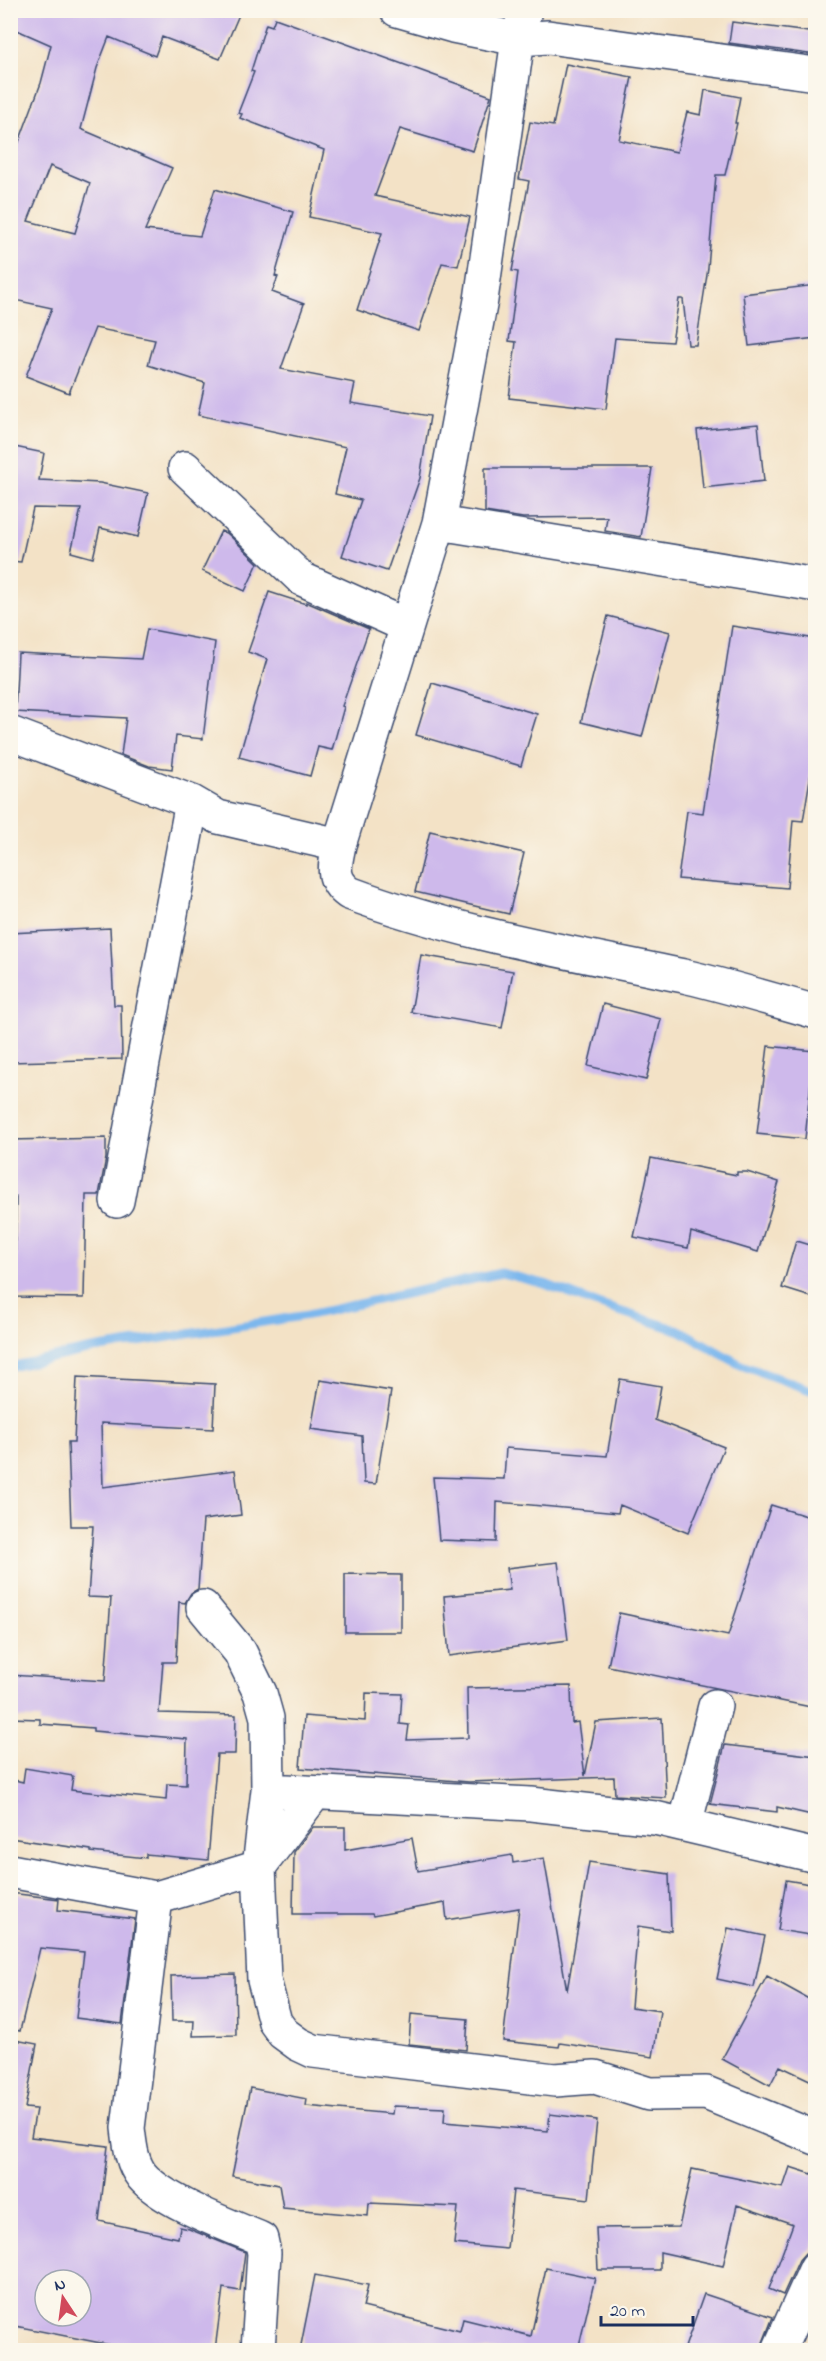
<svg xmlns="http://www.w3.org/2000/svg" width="826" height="2361" viewBox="0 0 826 2361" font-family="'Indie Flower',sans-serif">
  <rect width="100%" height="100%" fill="#fbf7ec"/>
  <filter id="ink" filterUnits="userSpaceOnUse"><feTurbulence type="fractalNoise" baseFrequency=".0167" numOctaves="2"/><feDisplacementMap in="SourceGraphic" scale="12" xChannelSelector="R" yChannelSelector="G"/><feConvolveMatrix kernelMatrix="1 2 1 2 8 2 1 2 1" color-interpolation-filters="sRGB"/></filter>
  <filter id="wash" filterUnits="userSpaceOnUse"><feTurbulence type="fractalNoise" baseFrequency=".008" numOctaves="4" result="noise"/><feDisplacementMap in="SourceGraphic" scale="24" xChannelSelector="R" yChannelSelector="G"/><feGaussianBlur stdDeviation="1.35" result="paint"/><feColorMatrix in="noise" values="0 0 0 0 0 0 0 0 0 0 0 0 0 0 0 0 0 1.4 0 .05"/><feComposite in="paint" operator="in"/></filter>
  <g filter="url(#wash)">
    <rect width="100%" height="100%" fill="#f3e2c6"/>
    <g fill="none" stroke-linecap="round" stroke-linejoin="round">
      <path stroke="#7bb7ed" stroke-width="9" d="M 10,1367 L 87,1350 L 308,1315 L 501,1273 L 545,1284 L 591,1302 L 681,1331 L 741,1365 L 816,1392"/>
    </g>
    <g id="blocks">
      <path fill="#ceb9eb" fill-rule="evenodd" d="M 10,10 L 241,10 L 220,59 L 162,37 L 155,56 L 109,37 L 97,68 L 81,129 L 172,168 L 145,230 L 200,236 L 215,189 L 293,212 L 275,276 L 278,277 L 272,292 L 304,304 L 281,369 L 355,383 L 351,403 L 430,416 L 420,478 L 387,571 L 342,556 L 361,500 L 335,494 L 346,447 L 198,415 L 205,383 L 148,365 L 155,340 L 95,328 L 69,393 L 26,376 L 52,308 L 10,299 L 10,166 L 41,83 L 51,45 L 10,27 ZM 50,166 L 90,183 L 75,233 L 28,221 Z
        M 275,18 L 491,96 L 473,151 L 400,129 L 375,196 L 470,217 L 458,266 L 442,263 L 419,331 L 357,310 L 382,233 L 309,217 L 324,150 L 240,118 L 242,114 L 238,113 L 254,72 L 251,71 L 266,24 L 272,26 Z
        M 732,22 L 816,33 L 816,55 L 729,43 Z
        M 566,64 L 632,77 L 619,140 L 677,152 L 687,112 L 701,115 L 705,90 L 740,97 L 735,123 L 737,123 L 725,175 L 716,175 L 708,268 L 696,345 L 688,345 L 683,299 L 679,299 L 672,342 L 615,338 L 606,409 L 509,398 L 516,342 L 509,341 L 518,272 L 512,271 L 529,181 L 519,179 L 530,122 L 553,126 Z
        M 816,285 L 816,338 L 749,346 L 743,294 Z
        M 758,424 L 764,481 L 703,488 L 697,430 Z
        M 10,446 L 44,453 L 39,480 L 100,483 L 148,493 L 138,537 L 100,528 L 93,558 L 71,552 L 81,509 L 33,508 L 21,562 L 10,561 Z
        M 485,468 L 652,468 L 641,537 L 605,531 L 607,517 L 523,518 L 485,512 Z
        M 221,531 L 228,534 L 258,563 L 245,591 L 202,571 Z
        M 269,592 L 306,604 L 306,602 L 369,629 L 342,706 L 344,707 L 332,750 L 318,747 L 310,776 L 239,757 L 267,659 L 248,652 Z
        M 608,616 L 670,632 L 642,737 L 581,722 Z
        M 732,626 L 816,639 L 816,743 L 803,821 L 793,820 L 787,888 L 678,879 L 687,811 L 703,813 Z
        M 147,629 L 215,642 L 203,739 L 176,736 L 172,769 L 149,766 L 121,755 L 126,718 L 15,712 L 18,653 L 141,659 Z
        M 432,683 L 537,714 L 521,766 L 416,735 Z
        M 430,831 L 524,853 L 509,914 L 415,892 Z
        M 110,928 L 114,1005 L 121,1005 L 122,1059 L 10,1062 L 10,933 Z
        M 421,955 L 513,971 L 502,1028 L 411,1012 Z
        M 603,1004 L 661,1019 L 646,1080 L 588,1066 Z
        M 768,1046 L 814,1051 L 805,1139 L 757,1134 Z
        M 106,1138 L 106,1158 L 99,1195 L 86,1195 L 84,1298 L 15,1297 L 16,1197 L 10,1197 L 10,1140 Z
        M 651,1158 L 737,1175 L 737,1172 L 747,1172 L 779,1182 L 758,1252 L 691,1232 L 688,1248 L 634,1237 Z
        M 796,1241 L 816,1247 L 816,1280 L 811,1297 L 782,1288 Z
        M 77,1377 L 215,1384 L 213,1429 L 101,1423 L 103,1487 L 235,1470 L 241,1515 L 203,1520 L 198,1589 L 191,1593 L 185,1603 L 179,1602 L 176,1662 L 163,1662 L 159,1713 L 236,1715 L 235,1754 L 217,1754 L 208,1860 L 146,1854 L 146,1858 L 91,1852 L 91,1850 L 10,1838 L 10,1779 L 23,1782 L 25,1768 L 73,1776 L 71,1790 L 166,1800 L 167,1784 L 186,1785 L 187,1739 L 93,1731 L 93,1728 L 40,1724 L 40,1719 L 10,1718 L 10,1675 L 105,1681 L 111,1598 L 88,1597 L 93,1526 L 71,1526 L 68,1442 L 74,1442 Z
        M 620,1379 L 661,1386 L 655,1420 L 724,1447 L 688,1533 L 620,1505 L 618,1513 L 497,1502 L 496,1542 L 439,1540 L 433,1477 L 504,1479 L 506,1448 L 607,1456 Z
        M 320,1380 L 391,1391 L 376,1484 L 364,1483 L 362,1436 L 311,1429 Z
        M 771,1505 L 816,1519 L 816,1708 L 608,1666 L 619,1613 L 728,1636 Z
        M 558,1562 L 568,1640 L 449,1656 L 444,1596 L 510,1590 L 507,1568 Z
        M 345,1574 L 401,1575 L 401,1632 L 345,1632 Z
        M 571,1686 L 572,1723 L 578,1722 L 585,1776 L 596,1722 L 662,1718 L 666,1798 L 615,1795 L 614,1777 L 469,1782 L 300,1768 L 304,1716 L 365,1721 L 366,1693 L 402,1694 L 400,1724 L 409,1725 L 407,1740 L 468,1738 L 467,1688 Z
        M 725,1745 L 816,1756 L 816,1816 L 777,1807 L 777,1812 L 710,1804 Z
        M 313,1827 L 345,1827 L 345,1850 L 412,1838 L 418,1871 L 512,1855 L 513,1863 L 544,1858 L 567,1991 L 589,1862 L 669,1874 L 671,1931 L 638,1926 L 631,2007 L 660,2011 L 653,2057 L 560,2043 L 559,2047 L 503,2041 L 519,1908 L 447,1920 L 445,1903 L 373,1916 L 372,1914 L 293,1914 L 294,1852 Z
        M 786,1880 L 816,1885 L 816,1936 L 778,1930 Z
        M 10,1893 L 59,1899 L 58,1910 L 135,1919 L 122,2024 L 76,2018 L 84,1952 L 40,1948 L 20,2031 L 10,2029 Z
        M 728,1928 L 765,1936 L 754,1987 L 717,1979 Z
        M 235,1974 L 236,2035 L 193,2036 L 194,2021 L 172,2021 L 171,1976 Z
        M 767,1976 L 816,2003 L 816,2083 L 780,2066 L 770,2085 L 722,2059 Z
        M 411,2014 L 468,2019 L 466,2050 L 409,2044 Z
        M 10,2039 L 37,2044 L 25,2108 L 36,2109 L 31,2137 L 108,2146 L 99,2221 L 178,2238 L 180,2227 L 189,2229 L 245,2252 L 240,2291 L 223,2288 L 215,2350 L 160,2350 L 126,2346 L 126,2348 L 10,2325 ZM 45,2280 L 81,2280 L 81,2316 L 45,2316 Z
        M 250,2088 L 307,2099 L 306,2106 L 392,2114 L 393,2106 L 445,2108 L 444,2122 L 548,2131 L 550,2114 L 597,2120 L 589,2199 L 513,2190 L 507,2249 L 454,2244 L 458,2207 L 369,2203 L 368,2216 L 283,2208 L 279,2185 L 232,2176 Z
        M 790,2167 L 812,2174 L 813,2172 L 816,2172 L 816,2238 L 811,2250 L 805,2253 L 799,2260 L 783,2295 L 769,2289 L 793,2224 L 737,2205 L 723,2266 L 660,2252 L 660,2270 L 598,2270 L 596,2228 L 679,2227 L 692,2169 L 783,2188 Z
        M 546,2268 L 595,2278 L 578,2350 L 300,2350 L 315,2275 L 368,2285 L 363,2307 L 460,2331 L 463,2319 L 531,2336 Z
        M 704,2294 L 773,2317 L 760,2350 L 684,2350 Z"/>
    </g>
  </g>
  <g filter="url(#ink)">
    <use href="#blocks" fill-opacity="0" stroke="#3b4a6e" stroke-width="1.5"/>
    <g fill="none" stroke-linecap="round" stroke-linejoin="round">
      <g stroke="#3b4a6e" stroke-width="36">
        <path id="minor" d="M 397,10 L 453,26 L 518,39 L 548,37 L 816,74
          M 525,10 L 518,39 L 481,300 L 439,523 L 339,845 C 335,865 330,879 349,893 C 458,934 575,953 688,977 C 731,987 773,1000 816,1012
          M 185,468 L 302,579 L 407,626
          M 439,523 L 816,585
          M 10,733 L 192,802 L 218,817 L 339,845
          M 117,1201 L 192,802
          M 203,1607 L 240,1652 L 260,1693 L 267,1718 L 268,1790 L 259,1867 L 264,1980 L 275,2022 L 283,2033 L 298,2044 L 313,2051 L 555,2080 L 595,2077 L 649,2094 L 706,2093 L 816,2138
          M 268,1790 L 531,1804 L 655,1818 L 816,1856
          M 685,1825 L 715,1706
          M 10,1871 L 156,1898 L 259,1867 L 315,1793
          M 156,1898 L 128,2128 C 130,2144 131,2162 142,2176 C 164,2202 229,2225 261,2239 L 264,2253 L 258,2350
          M 779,2350 L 816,2268"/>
      </g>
      <use href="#minor" stroke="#fff" stroke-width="33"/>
    </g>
  </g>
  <rect width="826" height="2361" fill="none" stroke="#fbf7ec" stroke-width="36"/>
  <g transform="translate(63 2298) rotate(347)"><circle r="28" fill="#fbf7ec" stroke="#a1a7b3" stroke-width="1.5"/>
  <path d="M0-4.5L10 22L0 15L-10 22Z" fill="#d1495b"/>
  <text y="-9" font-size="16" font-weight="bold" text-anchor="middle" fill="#1b2f5e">N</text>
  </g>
  <path d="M601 2316v9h92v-9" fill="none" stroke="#1b2f5e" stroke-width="3"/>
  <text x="610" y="2316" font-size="18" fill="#1b2f5e" stroke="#fbf7ec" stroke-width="4.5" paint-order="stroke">20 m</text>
</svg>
